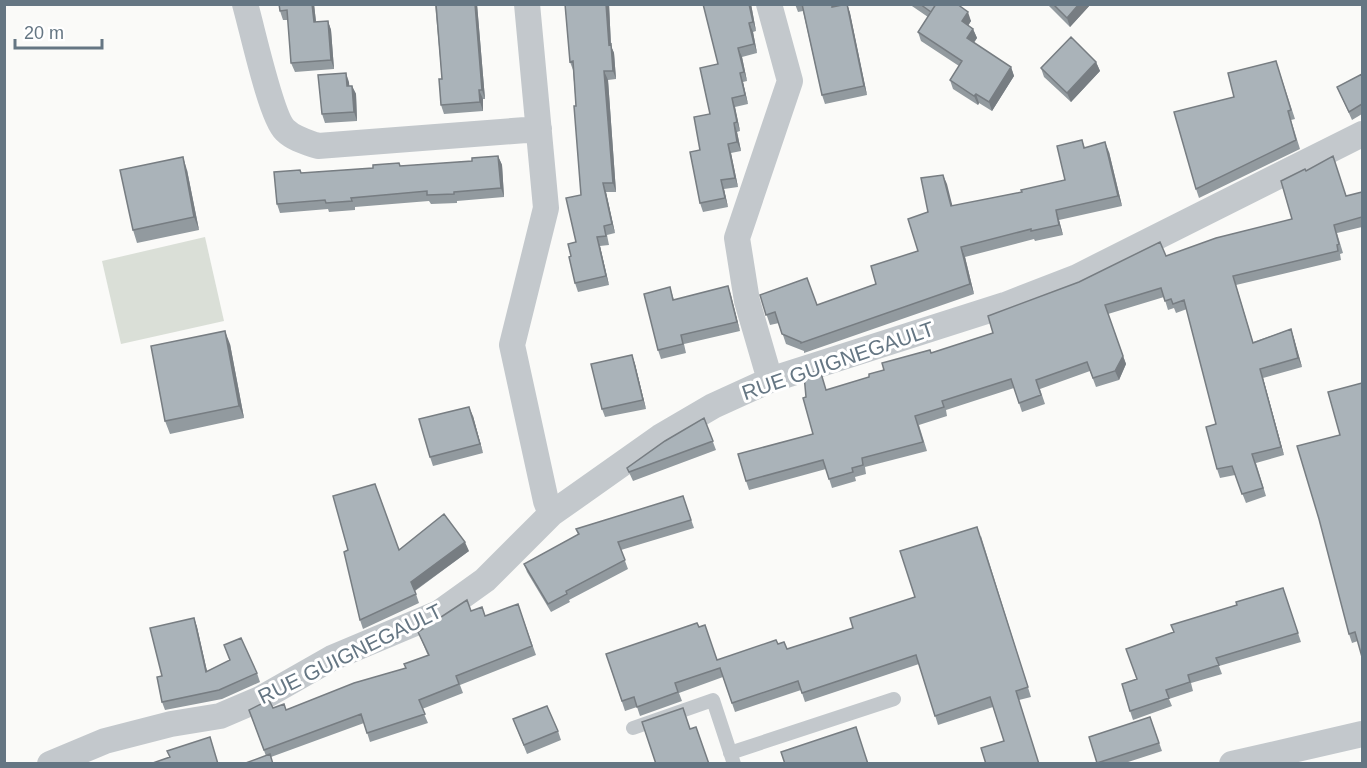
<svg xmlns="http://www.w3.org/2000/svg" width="1367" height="768" viewBox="0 0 1367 768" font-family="Arial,sans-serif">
  <rect width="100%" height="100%" fill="#fafaf8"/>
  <path fill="#dadfd7" d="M 205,237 L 224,321 L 121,344 L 102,261 Z"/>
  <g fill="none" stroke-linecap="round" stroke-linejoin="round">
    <path stroke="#c3c8cc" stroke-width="14" d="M 633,728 L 713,700 L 734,764
      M 730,753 L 894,699"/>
    <path stroke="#c3c8cc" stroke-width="26" d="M 245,4 C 252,28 271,117 285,130 C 294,139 306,142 318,146 L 539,129
      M 527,4 L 546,208 L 512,345 L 546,501 L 551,514
      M 769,4 L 790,81 L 737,238 L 747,301 L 770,380
      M 50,764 L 105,741 L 171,724 L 220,716 L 260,699 L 332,658 L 439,613 L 485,580 L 551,514 L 660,437 L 713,406 L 770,380 L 1005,305 L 1077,277 L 1362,134
      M 1232,764 L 1362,734"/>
  </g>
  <path fill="#929a9f" d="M 279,4 L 314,4 L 316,22 L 328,21 L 331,30 L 334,69 L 295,72 L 291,63 L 288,20 L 283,20 L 280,11 Z
    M 435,4 L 477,4 L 485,99 L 483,99 L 483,111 L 444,114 L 441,105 L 442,79 Z
    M 565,4 L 609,4 L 611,46 L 614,53 L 616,79 L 608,80 L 616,192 L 606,192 L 615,233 L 607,235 L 609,245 L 600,246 L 609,285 L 578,292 L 575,283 L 571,256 L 576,242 L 581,195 L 576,106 L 573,70 L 570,62 Z
    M 703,4 L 751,4 L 756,31 L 753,32 L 757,53 L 742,57 L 747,81 L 743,82 L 748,104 L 735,107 L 740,131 L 737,132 L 741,151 L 731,153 L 738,187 L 724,189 L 728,207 L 703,212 L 700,203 L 700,150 L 710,114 L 718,64 Z
    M 795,4 L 833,4 L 833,7 L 847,4 L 850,13 L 867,95 L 825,104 L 822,95 L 803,11 L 798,12 Z
    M 909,4 L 957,4 L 971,21 L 968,26 L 973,29 L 977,38 L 974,43 L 1011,67 L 1014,76 L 992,111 L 979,103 L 978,105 L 953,89 L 950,80 L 959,66 L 921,41 L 918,32 L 928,17 Z
    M 1047,4 L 1091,4 L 1070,27 Z
    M 1276,61 L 1295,119 L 1291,120 L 1300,149 L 1199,198 L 1196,189 L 1234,97 Z
    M 1096,62 L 1100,71 L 1071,102 L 1044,77 L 1041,68 Z
    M 1362,74 L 1362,114 L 1352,120 L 1337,87 Z
    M 349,82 L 349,86 L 352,86 L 356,94 L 357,121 L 325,123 L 322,114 Z
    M 1082,140 L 1085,148 L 1109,152 L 1122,206 L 1059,220 L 1063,235 L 1035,241 L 1034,239 L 965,257 L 974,294 L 804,353 L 804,351 L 786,344 L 779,323 L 770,325 L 760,295 L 817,305 L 876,284 L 918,251 L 928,212 L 943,175 L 952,206 L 1022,192 L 1065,180 Z
    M 498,156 L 502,165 L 504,197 L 457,201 L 457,203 L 431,204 L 429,201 L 355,207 L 355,210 L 329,212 L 328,209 L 280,213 L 277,204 L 301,173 L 373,168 L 399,163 L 400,166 L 472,161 Z
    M 187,170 L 199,230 L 137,243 L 133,230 Z
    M 1306,171 L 1347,196 L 1362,192 L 1362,227 L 1337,233 L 1343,253 L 1340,254 L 1341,260 L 1236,285 L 1253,342 L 1291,329 L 1302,367 L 1263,378 L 1284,455 L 1256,463 L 1266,496 L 1246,503 L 1235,475 L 1220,478 L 1217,469 L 1216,424 L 1187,309 L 1176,313 L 1174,308 L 1168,310 L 1164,297 L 1108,314 L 1126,364 L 1119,380 L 1096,387 L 1090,371 L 1040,389 L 1045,404 L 1022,412 L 1014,388 L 946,410 L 947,416 L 919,425 L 927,451 L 865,467 L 866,474 L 855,477 L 856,481 L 832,488 L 826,469 L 749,490 L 746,481 L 813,434 L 827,390 L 869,377 L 884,370 L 993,333 L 1166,256 L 1292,219 Z
    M 728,286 L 740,331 L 684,344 L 686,353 L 661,359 L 658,350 L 670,287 L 674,300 Z
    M 230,344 L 244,418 L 170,434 L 165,421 Z
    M 632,355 L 635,364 L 646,409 L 605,417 L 602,409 Z
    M 1362,383 L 1358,641 L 1352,643 L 1349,634 L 1340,435 Z
    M 473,416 L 483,453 L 433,466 L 430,457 Z
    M 704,418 L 716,450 L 633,481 L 627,468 Z
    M 683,496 L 694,528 L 621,550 L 628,569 L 569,600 L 570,602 L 551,612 L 527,572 L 524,564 L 578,535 L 576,529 Z
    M 981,536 L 1031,697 L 1019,700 L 1004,741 L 993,707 L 938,725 L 919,664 L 805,702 L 801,690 L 735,712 L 723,677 L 679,693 L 682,701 L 640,716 L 637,707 L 625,711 L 606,654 L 699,627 L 717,660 L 778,644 L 787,649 L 853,628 L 915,597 Z
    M 348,550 L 399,550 L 469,551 L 415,591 L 419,603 L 363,629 L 360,620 Z
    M 1283,588 L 1301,642 L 1219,666 L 1222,674 L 1191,683 L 1193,691 L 1169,699 L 1172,706 L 1133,720 L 1130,711 L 1137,679 L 1174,632 L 1237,605 Z
    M 518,604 L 536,655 L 460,685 L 463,693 L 422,709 L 428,723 L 370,742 L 364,723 L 271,757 L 266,756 L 249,710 L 273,708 L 286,710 L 406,668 L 428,656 L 418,632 L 471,611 L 485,616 Z
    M 194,618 L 197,627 L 207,671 L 230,660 L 257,673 L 260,682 L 222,699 L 165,710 L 162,702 L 162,676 Z
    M 1150,717 L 1162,751 L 1122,764 L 1097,764 Z
    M 513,719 L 558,731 L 561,740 L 527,754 Z"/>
  <path fill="#777d82" d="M 312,4 L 314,4 L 317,31 L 314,22 Z
    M 475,4 L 477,4 L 485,99 L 482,90 Z
    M 606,4 L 609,4 L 611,46 L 614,53 L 616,79 L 613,71 L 609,45 Z
    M 749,4 L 751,4 L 756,31 L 753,22 Z
    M 847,4 L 850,13 L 867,95 L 864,86 Z
    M 1079,4 L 1091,4 L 1070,27 L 1067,18 Z
    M 968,12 L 971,21 L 965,30 L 962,21 Z
    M 328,21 L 331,30 L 334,69 L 331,60 Z
    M 749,23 L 753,32 L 757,53 L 754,44 Z
    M 973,29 L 977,38 L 970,47 L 967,38 Z
    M 738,48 L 742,57 L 747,81 L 744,72 Z
    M 1096,62 L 1100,71 L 1071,102 L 1067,93 Z
    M 1011,67 L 1014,76 L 992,111 L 989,102 Z
    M 604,71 L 608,80 L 616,192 L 613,183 Z
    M 346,73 L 349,82 L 350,94 L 347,86 Z
    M 740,73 L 743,82 L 748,104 L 745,95 Z
    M 352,86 L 356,94 L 357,121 L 354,112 Z
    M 479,90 L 483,99 L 483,111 L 480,102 Z
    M 976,94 L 979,103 L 978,105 L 974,96 Z
    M 732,98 L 735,107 L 740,131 L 737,122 Z
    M 734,123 L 737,132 L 741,151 L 737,142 Z
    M 1105,142 L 1109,152 L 1122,206 L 1118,196 Z
    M 728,144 L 731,153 L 738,187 L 735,178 Z
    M 498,156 L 502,165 L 504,197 L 501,188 Z
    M 183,157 L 187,170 L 199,230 L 194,217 Z
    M 943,175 L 947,184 L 955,216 L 951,206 Z
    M 721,180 L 724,189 L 728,207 L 725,198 Z
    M 603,183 L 606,192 L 615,233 L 612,224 Z
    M 1056,210 L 1059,220 L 1063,235 L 1059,225 Z
    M 597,237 L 600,246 L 609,285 L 606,276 Z
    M 961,247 L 965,257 L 974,294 L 970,284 Z
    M 728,286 L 731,295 L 740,331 L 737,322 Z
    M 1291,329 L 1294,338 L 1302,367 L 1298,358 Z
    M 225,331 L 230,344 L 244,418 L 239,406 Z
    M 632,355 L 635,364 L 646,409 L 643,400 Z
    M 1123,356 L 1126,364 L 1119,380 L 1115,371 Z
    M 1260,369 L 1263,378 L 1284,455 L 1281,447 Z
    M 469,407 L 473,416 L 483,453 L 480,444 Z
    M 465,542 L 469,551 L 414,591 L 411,582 Z
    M 194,618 L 197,627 L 209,680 L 206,672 Z"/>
  <path fill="#aab3b9" stroke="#777d82" stroke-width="1.5" d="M 279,4 L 312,4 L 314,22 L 328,21 L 331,60 L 291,63 L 287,10 L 280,11 Z
    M 436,4 L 475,4 L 482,90 L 479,90 L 480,102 L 441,105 L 439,79 L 442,79 Z
    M 565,4 L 606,4 L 609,45 L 611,44 L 613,71 L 604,71 L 613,183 L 603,183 L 612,224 L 604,226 L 606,236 L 597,237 L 606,276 L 575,283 L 569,257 L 571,256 L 568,244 L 576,242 L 566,198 L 581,195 L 574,106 L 576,106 L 573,61 L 570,62 Z
    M 703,4 L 749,4 L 753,22 L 749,23 L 754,44 L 738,48 L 744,72 L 740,73 L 745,95 L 732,98 L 737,122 L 734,123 L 737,142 L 728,144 L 735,178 L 721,180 L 725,198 L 700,203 L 690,152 L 700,150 L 694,117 L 710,114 L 700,68 L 718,64 Z
    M 802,4 L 832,4 L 832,7 L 847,4 L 864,86 L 822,95 Z
    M 920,4 L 936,4 L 931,12 Z
    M 936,4 L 957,4 L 968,12 L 962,21 L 973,29 L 967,38 L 1011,67 L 989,102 L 976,94 L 974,96 L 950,80 L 962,61 L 918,32 Z
    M 1053,4 L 1079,4 L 1067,18 Z
    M 1071,37 L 1096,62 L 1067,93 L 1041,68 Z
    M 1276,61 L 1291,110 L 1288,111 L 1296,140 L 1196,189 L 1174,112 L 1234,97 L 1228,73 Z
    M 346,73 L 347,86 L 352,86 L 354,112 L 322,114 L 318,75 Z
    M 1362,74 L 1362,104 L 1349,112 L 1337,87 Z
    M 1082,140 L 1084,148 L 1105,142 L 1118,196 L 1056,210 L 1059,225 L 1031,231 L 1031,229 L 961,247 L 970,284 L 801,343 L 801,342 L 782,334 L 775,312 L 766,315 L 760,295 L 807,278 L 817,305 L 876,284 L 871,266 L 918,251 L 908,219 L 928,212 L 921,178 L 943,175 L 951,206 L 1022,192 L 1021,190 L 1065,180 L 1057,146 Z
    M 498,156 L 501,188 L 454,192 L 454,194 L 427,195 L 427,191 L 351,198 L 352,201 L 326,203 L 325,200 L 277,204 L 274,172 L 300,170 L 301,173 L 373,168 L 373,165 L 399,163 L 400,166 L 472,161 L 472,158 Z
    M 1333,156 L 1346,196 L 1362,192 L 1362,217 L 1334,225 L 1339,244 L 1337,245 L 1338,251 L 1233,276 L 1253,343 L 1291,329 L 1298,358 L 1260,369 L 1281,447 L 1252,454 L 1263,488 L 1242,494 L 1232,466 L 1217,469 L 1206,427 L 1216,424 L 1184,300 L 1173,304 L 1171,299 L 1165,301 L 1161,288 L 1105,305 L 1123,356 L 1115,371 L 1093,378 L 1087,362 L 1036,380 L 1041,395 L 1019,403 L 1011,379 L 942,401 L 944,407 L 915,416 L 923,442 L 862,458 L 863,465 L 852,468 L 853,472 L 829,479 L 823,460 L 746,481 L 738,454 L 813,434 L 803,398 L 806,397 L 804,375 L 820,370 L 826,390 L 869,377 L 869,374 L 884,370 L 882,363 L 930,350 L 931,353 L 993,333 L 988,316 L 1079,282 L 1160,242 L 1166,256 L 1216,238 L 1292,219 L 1281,181 L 1305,169 L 1306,171 Z
    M 183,157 L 194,217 L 133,230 L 120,170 Z
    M 728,286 L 737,322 L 681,335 L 683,344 L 658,350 L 644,294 L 670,287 L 673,300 Z
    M 225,331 L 239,406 L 165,421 L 151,346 Z
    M 632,355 L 643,400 L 602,409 L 591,364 Z
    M 1362,383 L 1362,657 L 1355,632 L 1349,634 L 1319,519 L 1297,446 L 1340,435 L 1328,392 Z
    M 469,407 L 480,444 L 430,457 L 419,419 Z
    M 704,418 L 713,441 L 629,472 L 627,468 L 665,441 Z
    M 375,484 L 399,550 L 444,514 L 465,542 L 411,582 L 416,594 L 360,620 L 344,552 L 348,550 L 333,496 Z
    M 683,496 L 691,520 L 618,542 L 625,560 L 566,591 L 567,594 L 548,604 L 524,564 L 579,534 L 576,529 Z
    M 977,527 L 1028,687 L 1016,691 L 1039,764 L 986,764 L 981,748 L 1004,741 L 990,697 L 935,716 L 916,655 L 802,693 L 798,681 L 732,703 L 720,668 L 675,683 L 678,692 L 637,707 L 634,697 L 622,701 L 606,654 L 697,623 L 699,627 L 705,625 L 717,660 L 776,640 L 778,644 L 784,642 L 787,649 L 853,628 L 850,618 L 915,597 L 900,551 Z
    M 1283,588 L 1298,633 L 1216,658 L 1219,665 L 1188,675 L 1190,682 L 1166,690 L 1169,698 L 1130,711 L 1122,684 L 1137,679 L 1126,649 L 1174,632 L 1171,625 L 1237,605 L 1236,602 Z
    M 467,600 L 471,611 L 482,607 L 485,616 L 518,604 L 532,646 L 456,676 L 459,684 L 419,700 L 425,714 L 367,733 L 361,714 L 264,750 L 249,710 L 269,700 L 273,708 L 284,704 L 286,710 L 354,683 L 406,668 L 404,664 L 429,655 L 418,632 Z
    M 194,618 L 206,672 L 230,660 L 224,645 L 241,638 L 257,673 L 219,690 L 162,702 L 157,677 L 162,676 L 150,628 Z
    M 547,706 L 558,731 L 524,745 L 513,719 Z
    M 683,708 L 690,729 L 696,727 L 709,764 L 656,764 L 642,722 Z
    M 1150,717 L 1159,743 L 1097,763 L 1089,737 Z
    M 856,727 L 868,764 L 785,764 L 781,752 Z
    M 210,737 L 218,764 L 150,764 L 170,757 L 167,751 Z
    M 270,754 L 273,764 L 243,764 Z"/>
  <g text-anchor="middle" stroke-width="6" stroke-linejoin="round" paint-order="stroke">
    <g font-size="21" fill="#657683" stroke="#fff">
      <text transform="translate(838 361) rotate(-19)" y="7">RUE GUIGNEGAULT</text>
      <text transform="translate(350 654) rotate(-26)" y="7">RUE GUIGNEGAULT</text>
    </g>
  </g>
  <rect width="1367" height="768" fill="none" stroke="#657683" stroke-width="12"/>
  <path d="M15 39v9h87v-9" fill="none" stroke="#657683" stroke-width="3"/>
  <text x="24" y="39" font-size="18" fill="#657683" stroke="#ffffff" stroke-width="4.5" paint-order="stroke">20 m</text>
</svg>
